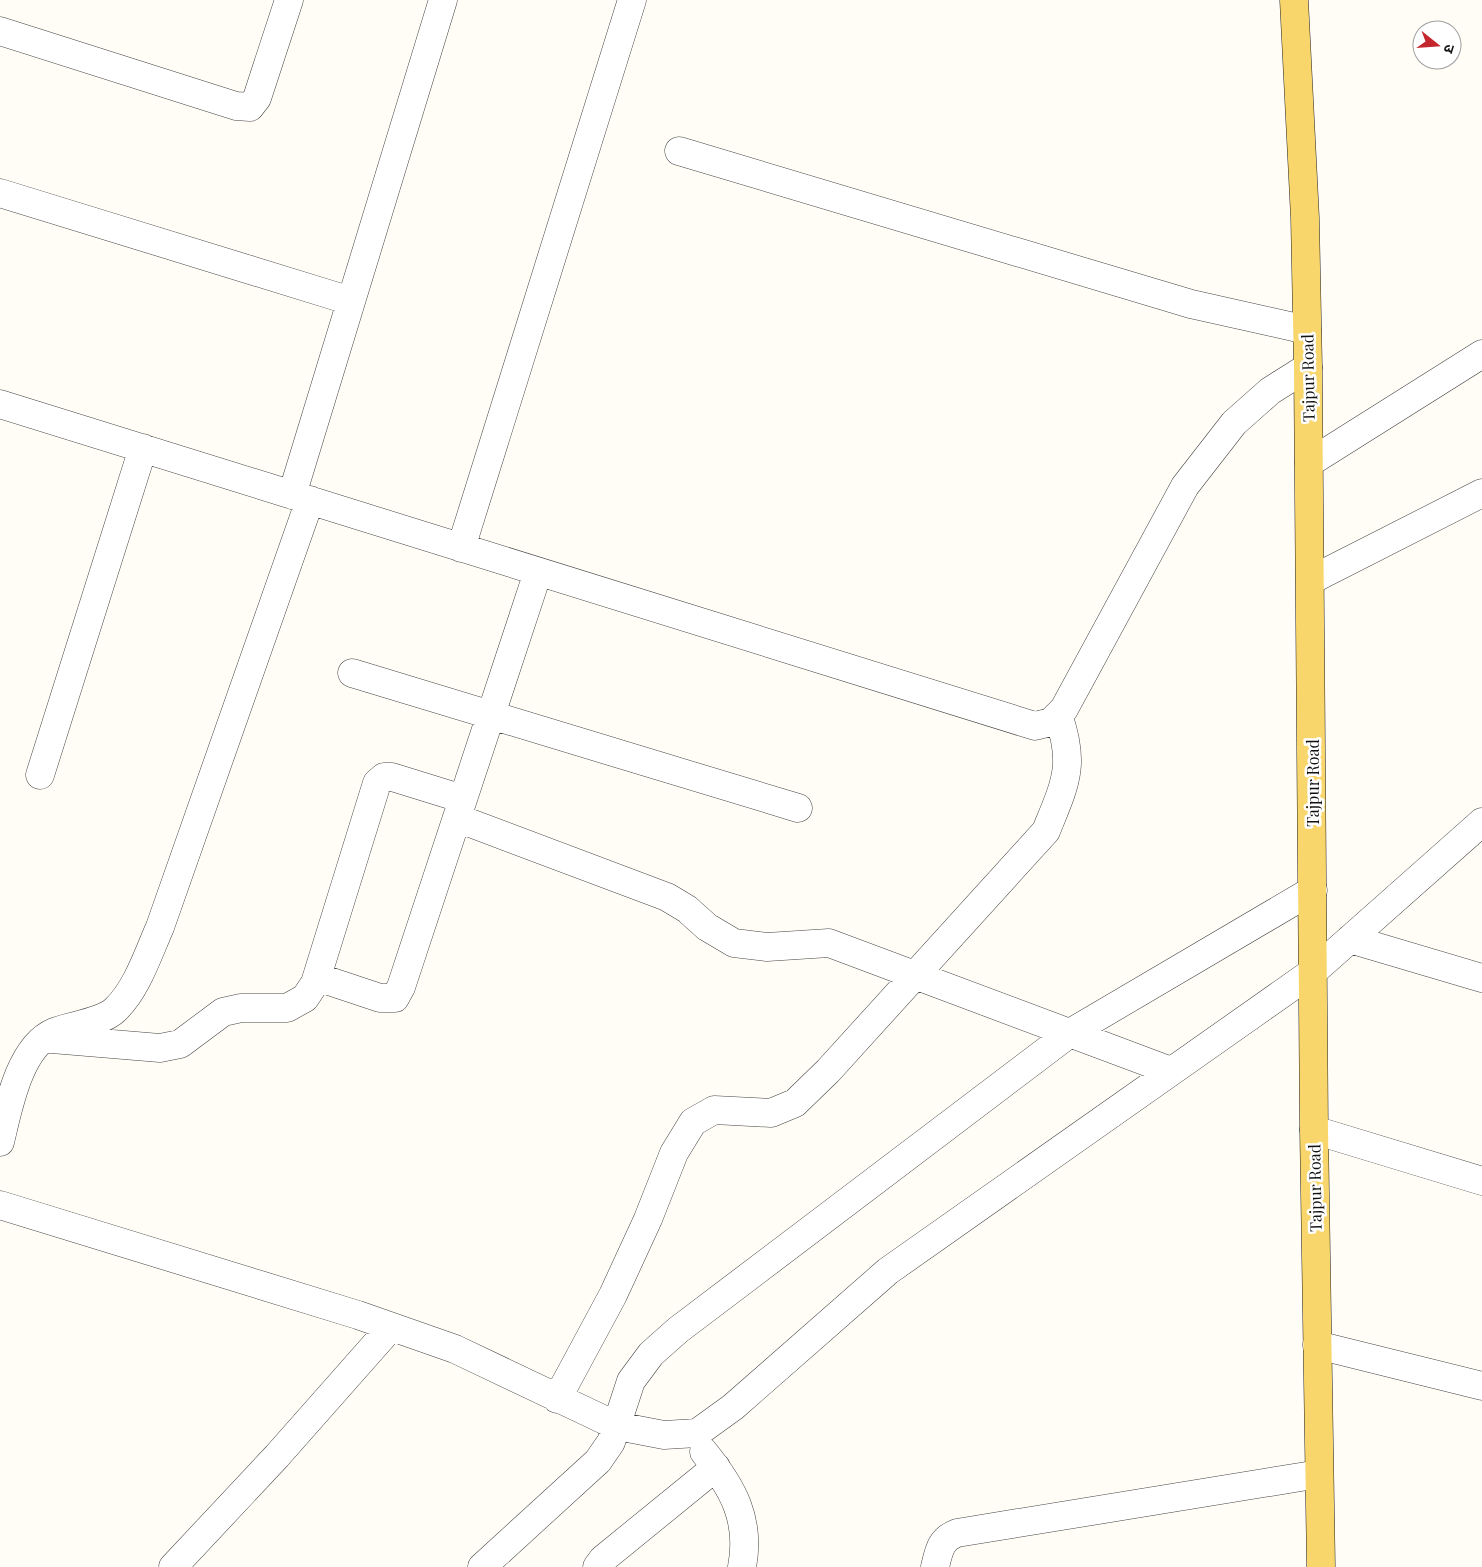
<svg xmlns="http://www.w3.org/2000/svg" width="1482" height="1567" viewBox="0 0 1482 1567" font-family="'Playfair Display','Noto Sans Devanagari',serif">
  <rect width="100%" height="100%" fill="#fffdf5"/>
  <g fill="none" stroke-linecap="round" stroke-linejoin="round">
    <g stroke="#444" stroke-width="29">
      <path id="minor" d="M 0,31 L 236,106 L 250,107 L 257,98 L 289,0
        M 679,151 L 1191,304 L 1307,330
        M 0,193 L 351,301
        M 0,404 L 1035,726 L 1051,722 L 1064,709 L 1185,486 L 1234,423 L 1270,391 L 1308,367
        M 1309,463 L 1482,354
        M 292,495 L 443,0
        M 461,548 L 632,0
        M 1311,580 L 1482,493
        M 352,673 L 798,808
        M 40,775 L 143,448
        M 457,818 L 667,897 L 687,909 L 707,927 L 734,943 L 767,947 L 829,943 L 1171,1071
        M 1350,939 L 1482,978
        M 317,977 L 380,998 L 395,998 L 401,987 L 538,572
        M 52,1039 L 160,1048 L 180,1044 L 223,1012 L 241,1008 L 287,1008 L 305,998 L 315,983 L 377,783 L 384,777 L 392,777 L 463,799
        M 1314,1130 L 1482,1181
        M 0,1142 C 8,1109 19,1047 54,1032 C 71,1025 101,1023 115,1010 C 137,989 148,954 160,927 L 310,500
        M 0,1205 L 358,1315 L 455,1349 L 617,1426 L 664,1435 L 697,1433 L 733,1407 L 888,1271 L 1314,971 L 1482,822
        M 1317,1345 L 1482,1386
        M 557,1399 L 613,1295 L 648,1219 L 674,1153 L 693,1122 L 714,1110 L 771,1113 L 795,1103 L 828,1071 L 1046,831 C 1065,784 1076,765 1058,715
        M 704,1452 C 733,1488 751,1520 742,1567
        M 173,1567 L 277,1456 L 391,1327
        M 482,1567 L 598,1461 L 611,1442 L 631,1381 L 651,1354 L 678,1330 L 1070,1033 L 1313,890
        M 597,1567 L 603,1559 L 716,1467
        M 935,1567 C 939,1550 941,1539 957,1533 L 1319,1474"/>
    </g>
    <g stroke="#222" stroke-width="29">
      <path id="major" d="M 1294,0 L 1305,218 L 1308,367 L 1314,1130 L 1321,1567"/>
    </g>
    <use href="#minor" stroke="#fff" stroke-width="28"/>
    <use href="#major" stroke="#f9d66b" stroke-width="28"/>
  </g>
  <g text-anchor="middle" stroke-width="5" stroke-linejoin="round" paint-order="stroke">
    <g font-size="16" fill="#111" stroke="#fff">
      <text transform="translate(1308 378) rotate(-91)" y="6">Tajpur Road</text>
      <text transform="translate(1313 783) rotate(-90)" y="6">Tajpur Road</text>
      <text transform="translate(1315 1188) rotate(-91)" y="6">Tajpur Road</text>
    </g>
  </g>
  <g transform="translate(1437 45) rotate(107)"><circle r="24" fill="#ffffff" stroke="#a0a0a0"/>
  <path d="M0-4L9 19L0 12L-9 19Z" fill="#c4262e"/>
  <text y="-8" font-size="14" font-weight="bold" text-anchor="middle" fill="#111111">उ</text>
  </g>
</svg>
